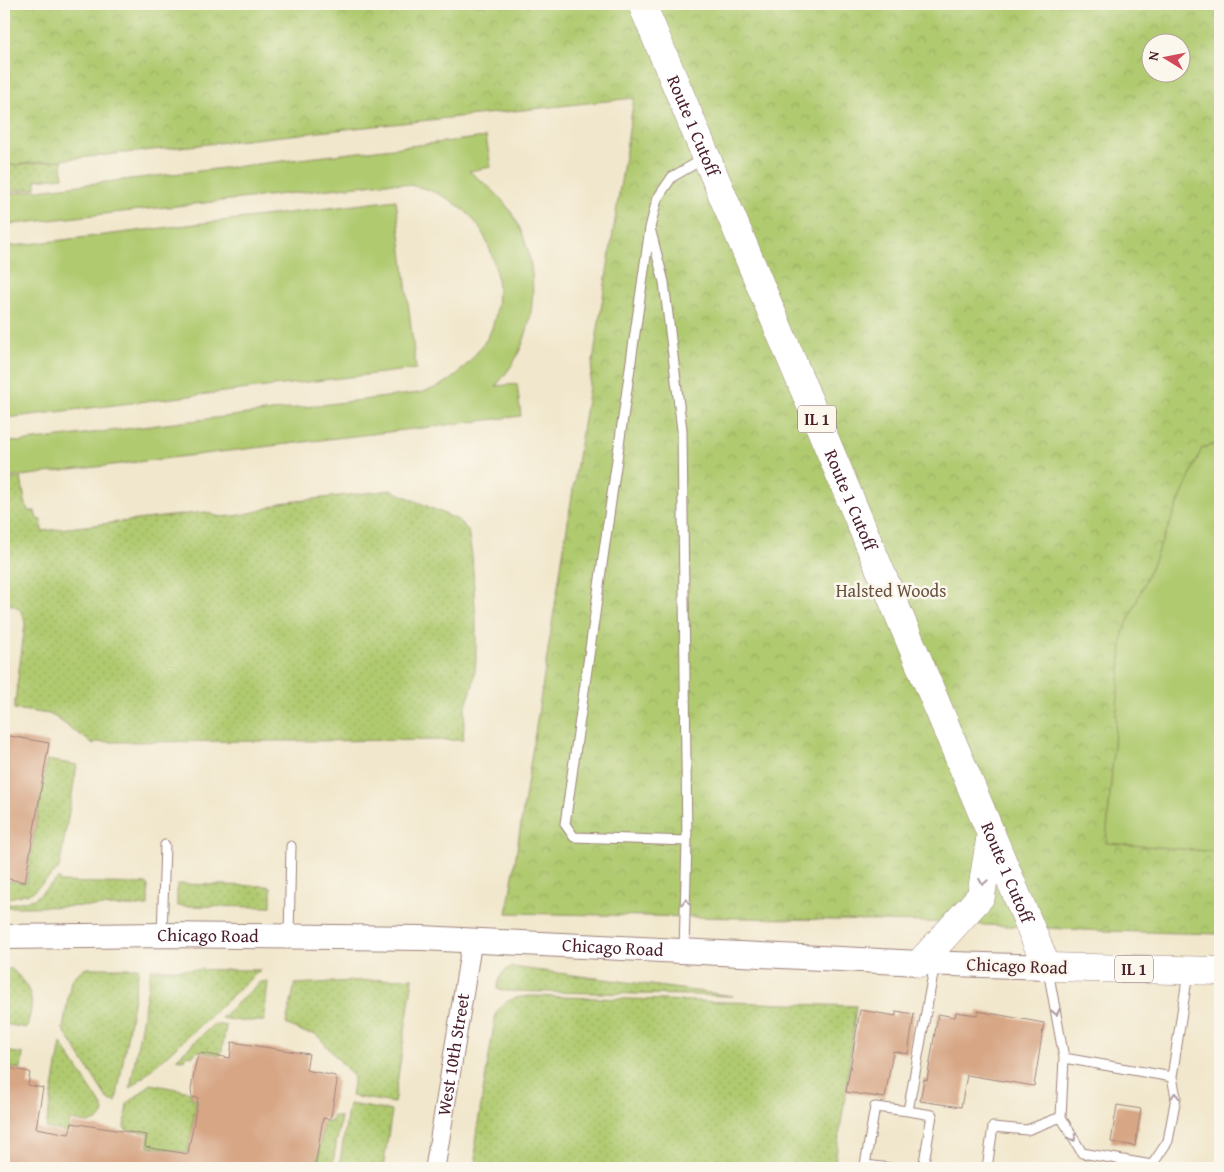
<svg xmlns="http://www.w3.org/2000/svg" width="1224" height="1172" viewBox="0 0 1224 1172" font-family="'Gentium Book Plus',serif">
  <defs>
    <pattern id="grass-dots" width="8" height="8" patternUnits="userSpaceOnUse" patternTransform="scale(1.25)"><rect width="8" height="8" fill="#b0ca70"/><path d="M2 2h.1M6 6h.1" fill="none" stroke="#99ad61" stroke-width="1.8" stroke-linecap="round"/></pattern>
    <pattern id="park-crowns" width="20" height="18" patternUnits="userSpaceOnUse" patternTransform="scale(1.25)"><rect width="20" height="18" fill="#b0ca70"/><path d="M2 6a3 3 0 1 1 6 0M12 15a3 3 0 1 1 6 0" fill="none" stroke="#99ad61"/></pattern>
  </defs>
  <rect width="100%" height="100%" fill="#fbf7ec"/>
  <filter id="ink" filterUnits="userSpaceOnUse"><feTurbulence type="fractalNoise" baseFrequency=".02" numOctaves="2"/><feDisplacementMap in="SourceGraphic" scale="10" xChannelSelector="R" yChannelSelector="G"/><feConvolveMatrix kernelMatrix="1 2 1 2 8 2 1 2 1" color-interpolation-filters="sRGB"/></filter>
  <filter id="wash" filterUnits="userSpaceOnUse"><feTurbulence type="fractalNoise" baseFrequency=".0096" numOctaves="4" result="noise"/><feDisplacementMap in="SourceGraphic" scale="20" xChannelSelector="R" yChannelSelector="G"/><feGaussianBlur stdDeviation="1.12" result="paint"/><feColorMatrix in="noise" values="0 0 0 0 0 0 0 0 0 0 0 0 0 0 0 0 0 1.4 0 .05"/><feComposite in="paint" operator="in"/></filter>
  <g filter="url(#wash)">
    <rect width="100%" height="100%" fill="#f1e7cc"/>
    <path fill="url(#grass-dots)" stroke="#7d744e" d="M 62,160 L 63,177 L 36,180 L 36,188 L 4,192 L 4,166 Z
      M 21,478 L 25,501 L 28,511 L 35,511 L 37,519 L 41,520 L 42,531 L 205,512 C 209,513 213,515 216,516 C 230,519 268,510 280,503 L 391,490 L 458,520 L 468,530 L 472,556 L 476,622 L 476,662 L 473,685 L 465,708 L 463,740 L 96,742 L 93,744 L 55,717 L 49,714 L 14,709 L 25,624 C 23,609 18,606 4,603 L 4,480 Z
      M 47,760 L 77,765 L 59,869 L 31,893 L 4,899 L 4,880 L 26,883 Z
      M 59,878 L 59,882 L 147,884 L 148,887 L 148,906 L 4,907 L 4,905 L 34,899 Z
      M 179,884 L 268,886 L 271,888 L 271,906 L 269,907 L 178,906 L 177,905 L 177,885 Z
      M 512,967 L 726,995 L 733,996 L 506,991 L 497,989 C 500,978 500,971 512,967 Z
      M 84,968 L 139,968 L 116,1102 L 108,1100 L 63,1029 L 71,980 Z
      M 4,969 L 12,969 C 20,977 30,988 31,1000 C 33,1007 28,1021 27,1028 L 4,1024 Z
      M 151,969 L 260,970 L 130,1089 Z
      M 413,978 L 394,1103 L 351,1096 L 354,1077 L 316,1034 L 306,1033 L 286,1024 L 295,984 Z
      M 260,982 L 268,982 L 264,1021 L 240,1021 L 221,1018 Z
      M 531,996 L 856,1006 L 846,1092 L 834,1168 L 477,1168 L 475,1141 L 496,1013 C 506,999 514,997 531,996 Z
      M 214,1024 L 226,1026 L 221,1055 L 198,1051 L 193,1056 L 186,1055 L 184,1060 L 176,1059 Z
      M 61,1043 L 103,1108 L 104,1112 C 97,1128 84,1122 70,1120 L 68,1132 L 46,1128 Z
      M 4,1051 L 23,1054 L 21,1069 L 7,1067 L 7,1062 L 4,1062 Z
      M 151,1084 L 191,1092 L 191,1098 L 197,1099 L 188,1153 L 147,1146 L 149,1133 L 126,1130 L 124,1127 L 127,1104 Z
      M 349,1104 L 392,1111 L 383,1168 L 339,1168 Z
      M 333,1116 L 341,1117 L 332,1168 L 316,1168 L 324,1121 L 331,1122 Z"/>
    <path fill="url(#park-crowns)" stroke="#7d744e" fill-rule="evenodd" d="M 4,4 L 1220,4 L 1220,934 L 1104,931 L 928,922 L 507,913 L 634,98 L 4,166 ZM 1152,42 L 1182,42 L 1182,72 L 1152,72 Z"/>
    <path fill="#b0ca70" stroke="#7d744e" d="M 486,137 L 491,167 L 469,171 C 480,180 492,188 501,199 C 538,241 542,309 516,358 C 511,368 503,377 496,386 L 517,384 L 521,416 L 4,478 L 4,441 L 19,442 L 419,393 C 425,391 431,390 437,387 C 450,382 461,371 470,361 C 477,352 485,343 490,333 C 501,306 500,277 490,250 C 484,233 475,218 460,207 C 439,190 411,183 385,183 L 4,225 L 4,194 Z
      M 396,200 L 416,369 L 6,418 L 4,402 L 4,247 Z
      M 1220,443 L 1220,852 L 1106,843 L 1123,633 L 1202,448 Z"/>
    <g id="blocks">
      <path fill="#d7a685" d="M 4,735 L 49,743 L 25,882 L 4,878 Z
        M 860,1010 L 896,1016 L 896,1011 L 914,1014 L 908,1054 L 893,1051 L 885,1098 L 846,1092 Z
        M 978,1011 L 1044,1023 L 1034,1086 L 967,1075 L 961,1107 L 920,1101 L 924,1079 L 927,1080 L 938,1014 L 955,1017 L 956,1012 L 977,1015 Z
        M 232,1042 L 309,1054 L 306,1070 L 335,1076 L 337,1082 L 331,1116 L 328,1119 L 323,1118 L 315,1168 L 4,1168 L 4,1067 L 30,1072 L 28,1085 L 43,1088 L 36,1128 L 69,1134 L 72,1123 L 147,1135 L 145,1147 L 188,1154 L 198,1098 L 192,1097 L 191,1090 L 196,1061 L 200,1053 L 230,1058 Z
        M 1117,1105 L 1141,1109 L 1135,1146 L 1111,1142 Z"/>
    </g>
  </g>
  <g filter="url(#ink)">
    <use href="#blocks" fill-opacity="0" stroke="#9e837c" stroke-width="1"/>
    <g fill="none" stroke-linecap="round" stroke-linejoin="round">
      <g stroke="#9e837c" stroke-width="11">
        <path id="service" d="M 650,228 L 657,199 L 672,177 L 705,158
          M 162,935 L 165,845
          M 289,936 L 291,846
          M 684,949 L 687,841 L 682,430 L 664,282 L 650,228 L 565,824 L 574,837 L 687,841
          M 1048,970 L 1064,1058 L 1061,1117 L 1082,1153 L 1152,1165 L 1168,1141 L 1176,1097 L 1172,1077
          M 1064,1058 L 1172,1077 L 1188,973
          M 908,1111 L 935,963
          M 891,1168 L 865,1165 L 875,1107 L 908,1111 L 932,1115 L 923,1168
          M 987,1168 L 993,1127 L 1027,1130 L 1061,1117"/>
      </g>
      <g stroke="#9e837c" stroke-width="21">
        <g id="minor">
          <path id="s1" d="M 435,1168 L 472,941"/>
        </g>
      </g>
      <g stroke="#9e837c" stroke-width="26">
        <g id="tertiary">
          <path id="s2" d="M 4,937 L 162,935 L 422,938 L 920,963 L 1047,967"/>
        </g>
      </g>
      <g stroke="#9e837c" stroke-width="29">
        <g id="primary">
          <path id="s3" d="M 642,4 L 1047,967 L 1220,971"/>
          <path d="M 920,963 L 981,896 L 991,834"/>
        </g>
      </g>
      <use href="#service" stroke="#fff" stroke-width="9"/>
      <use href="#minor" stroke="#fff" stroke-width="19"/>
      <use href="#tertiary" stroke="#fff" stroke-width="24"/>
      <use href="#primary" stroke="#fff" stroke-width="28"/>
    </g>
    <defs><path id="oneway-chevron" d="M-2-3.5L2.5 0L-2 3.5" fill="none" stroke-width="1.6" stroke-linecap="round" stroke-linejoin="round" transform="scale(1.25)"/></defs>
    <g stroke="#ae9aa0">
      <use href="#oneway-chevron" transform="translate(983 882) rotate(100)"/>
      <use href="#oneway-chevron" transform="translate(686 902) rotate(-88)"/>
      <use href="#oneway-chevron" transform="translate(1056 1012) rotate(79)"/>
      <use href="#oneway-chevron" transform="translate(1175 1096) rotate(-92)"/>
      <use href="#oneway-chevron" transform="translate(1073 1138) rotate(60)"/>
    </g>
  </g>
  <g text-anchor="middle" stroke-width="5" stroke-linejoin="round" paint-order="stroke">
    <g fill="#fbf7ec" stroke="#7f6065" stroke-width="1">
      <rect x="798" y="405.5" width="38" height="27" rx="4"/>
      <rect x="1115" y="955.5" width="38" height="27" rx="4"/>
    </g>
    <g font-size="16" font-weight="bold" fill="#4a1f2b">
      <text x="817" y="425">IL 1</text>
      <text x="1134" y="975">IL 1</text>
    </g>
    <g font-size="18" fill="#4a1f2b" stroke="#fbf7ec">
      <text dy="6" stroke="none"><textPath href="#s3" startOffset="132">Route 1 Cutoff</textPath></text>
      <text dy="6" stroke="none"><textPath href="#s3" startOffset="538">Route 1 Cutoff</textPath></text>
      <text dy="6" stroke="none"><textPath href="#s3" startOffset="942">Route 1 Cutoff</textPath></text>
      <text dy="6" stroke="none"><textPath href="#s2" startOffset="204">Chicago Road</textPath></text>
      <text dy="6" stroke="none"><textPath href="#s2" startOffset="609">Chicago Road</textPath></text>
      <text transform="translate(1017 966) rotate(2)" y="6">Chicago Road</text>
      <text dy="6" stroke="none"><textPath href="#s1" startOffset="115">West 10th Street</textPath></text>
    </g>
    <g font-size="18" fill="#695240" stroke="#fbf7ec">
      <text x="891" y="597">Halsted Woods</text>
    </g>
  </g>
  <rect width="1224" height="1172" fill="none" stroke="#fbf7ec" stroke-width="20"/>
  <g transform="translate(1166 58) rotate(280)"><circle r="24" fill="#fbf7ec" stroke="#b4a19f"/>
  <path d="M0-4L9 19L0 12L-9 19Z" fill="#d1495b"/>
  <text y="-8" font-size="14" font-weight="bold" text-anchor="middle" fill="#4a1f2b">N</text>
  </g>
</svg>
